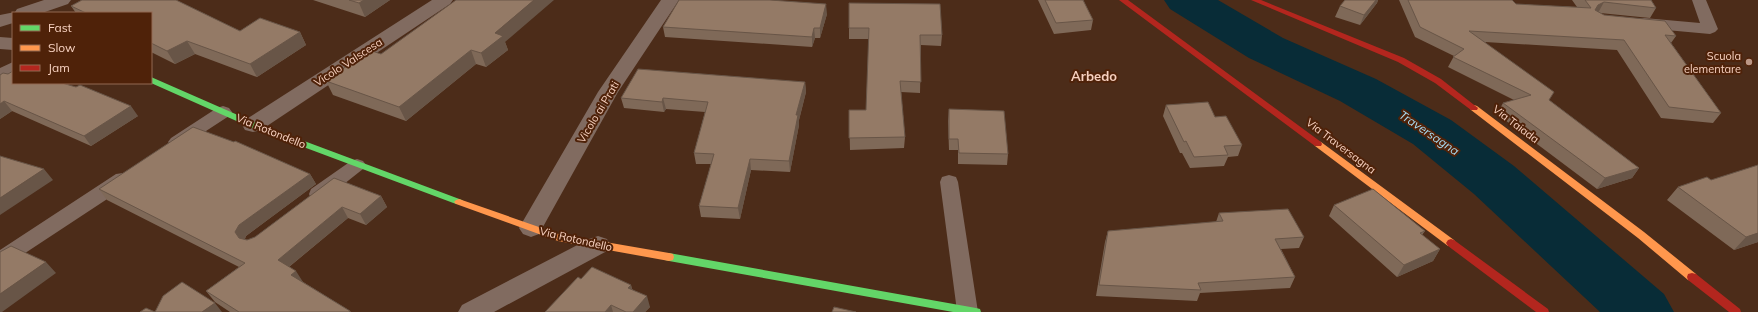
<svg xmlns="http://www.w3.org/2000/svg" width="1758" height="312" viewBox="0 0 1758 312" font-family="Mulish,sans-serif">
  <rect width="100%" height="100%" fill="#4c2c19"/>
  <g fill="none" stroke-linecap="round" stroke-linejoin="round">
    <path fill="#082c37" fill-rule="evenodd" d="M 1164,0 L 1218,0 L 1283,38 L 1376,79 L 1451,120 L 1514,166 L 1664,294 L 1674,312 L 1600,312 L 1474,194 L 1413,144 L 1340,101 L 1249,58 L 1170,9 Z"/>
    <path fill="#816b60" fill-rule="evenodd" d="M 1692,0 L 1706,0 L 1718,29 L 1715,32 L 1710,34 L 1644,28 L 1639,26 L 1636,23 L 1639,20 L 1644,18 L 1700,23 Z
      M 13,62 L 13,74 L 0,80 L 0,68 Z
      M 223,106 L 229,108 L 232,112 L 229,116 L 183,146 L 177,148 L 171,146 L 168,142 L 171,138 L 217,108 Z
      M 357,159 L 363,161 L 366,165 L 363,169 L 325,199 L 318,201 L 311,199 L 309,194 L 311,189 L 351,161 Z
      M 123,173 L 130,174 L 132,179 L 130,184 L 7,265 L 0,268 L 0,250 L 116,174 Z
      M 949,175 L 956,177 L 958,182 L 978,312 L 957,311 L 940,182 L 942,177 Z"/>
    <path fill="#816b60" fill-rule="evenodd" d="M 44,0 L 71,0 L 68,4 L 42,13 L 13,13 L 13,23 L 0,27 L 0,15 L 15,12 L 17,9 Z
      M 432,0 L 453,0 L 450,4 L 261,130 L 253,132 L 245,130 L 242,125 L 245,120 Z
      M 661,0 L 679,0 L 618,92 L 539,234 L 531,237 L 523,234 L 519,228 L 598,92 Z
      M 0,37 L 13,38 L 13,50 L 0,49 Z
      M 598,236 L 607,239 L 610,245 L 607,251 L 494,312 L 458,312 L 462,305 L 589,239 Z"/>
    <path fill="#63d668" fill-rule="evenodd" d="M 151,77 L 256,123 L 462,200 L 464,202 L 462,204 L 456,204 L 250,127 L 151,83 Z
      M 669,253 L 976,308 L 980,309 L 981,312 L 953,312 L 669,261 L 665,260 L 664,257 L 665,254 Z"/>
    <path fill="#ff974d" fill-rule="evenodd" d="M 1474,105 L 1477,106 L 1644,232 L 1696,274 L 1697,277 L 1696,280 L 1692,281 L 1688,280 L 1638,238 L 1471,110 L 1470,108 L 1471,106 Z
      M 1318,141 L 1321,142 L 1454,240 L 1456,243 L 1454,246 L 1448,246 L 1315,146 L 1314,144 Z
      M 459,199 L 559,234 L 669,253 L 673,254 L 674,257 L 673,260 L 669,261 L 558,241 L 456,204 L 454,202 L 456,200 Z"/>
    <path fill="#b3261e" fill-rule="evenodd" d="M 1119,0 L 1128,0 L 1321,142 L 1322,144 L 1321,146 L 1315,146 Z
      M 1251,0 L 1261,0 L 1404,58 L 1441,79 L 1478,108 L 1477,110 L 1471,110 L 1435,83 L 1398,62 Z
      M 1451,239 L 1454,240 L 1548,309 L 1549,312 L 1536,312 L 1448,246 L 1446,243 L 1448,240 Z
      M 1692,273 L 1696,274 L 1740,309 L 1741,312 L 1729,312 L 1688,280 L 1687,277 L 1688,274 Z"/>
  </g>
  <path fill="#7f6958" d="M 82,0 L 176,0 L 240,31 L 260,18 L 300,32 L 306,45 L 257,77 L 195,54 L 175,64 L 151,52 L 151,13 L 76,13 L 71,6 Z
    M 313,0 L 390,0 L 365,17 Z
    M 1038,0 L 1083,0 L 1093,20 L 1091,30 L 1054,34 Z
    M 1345,0 L 1378,0 L 1377,3 L 1360,25 L 1335,17 L 1340,6 Z
    M 1399,0 L 1512,0 L 1516,4 L 1577,7 L 1572,0 L 1651,0 L 1656,8 L 1650,18 L 1600,13 L 1604,15 L 1676,36 L 1671,43 L 1721,113 L 1713,123 L 1661,118 L 1617,50 L 1485,42 L 1549,100 L 1639,168 L 1632,178 L 1597,189 L 1497,114 L 1503,103 L 1514,100 L 1448,67 L 1454,56 L 1415,37 Z
    M 849,3 L 942,35 L 941,46 L 921,45 L 920,93 L 901,92 L 905,137 L 904,148 L 850,150 L 849,110 L 866,110 L 869,39 L 849,39 Z
    M 827,14 L 820,38 L 815,38 L 812,47 L 665,37 L 663,27 Z
    M 505,42 L 508,50 L 486,67 L 476,64 L 406,121 L 333,95 L 326,81 L 381,54 Z
    M 0,75 L 138,116 L 91,146 L 12,111 L 0,119 Z
    M 805,82 L 806,92 L 799,120 L 799,125 L 790,172 L 751,170 L 740,219 L 701,217 L 699,206 L 711,164 L 696,164 L 694,153 L 705,112 L 666,109 L 664,112 L 624,108 L 621,98 Z
    M 1166,105 L 1215,117 L 1242,145 L 1238,156 L 1228,157 L 1224,166 L 1190,168 L 1182,153 L 1180,153 L 1163,116 Z
    M 949,109 L 1008,154 L 1007,165 L 958,164 L 958,150 L 949,150 L 948,121 Z
    M 310,174 L 316,184 L 246,236 L 245,239 L 247,240 L 255,237 L 334,178 L 381,196 L 387,207 L 366,225 L 348,218 L 289,267 L 303,282 L 350,311 L 351,312 L 230,312 L 215,302 L 206,291 L 239,267 L 107,200 L 99,189 Z
    M 1678,187 L 1758,242 L 1734,250 L 1667,200 Z
    M 1334,205 L 1425,231 L 1422,235 L 1440,249 L 1433,261 L 1397,277 L 1329,216 Z
    M 1219,213 L 1304,237 L 1299,248 L 1281,249 L 1295,277 L 1290,288 L 1200,293 L 1197,301 L 1096,296 L 1105,242 L 1108,231 L 1216,222 Z
    M 581,279 L 631,285 L 632,289 L 650,307 L 645,312 L 545,312 Z"/>
  <path fill="#685547" d="M 364,0 L 390,0 L 365,17 L 359,3 Z
    M 534,0 L 554,0 L 505,42 L 508,50 L 486,67 L 481,53 L 495,33 Z
    M 1376,0 L 1378,0 L 1377,3 L 1360,25 L 1364,15 Z
    M 1604,2 L 1598,13 L 1592,15 L 1598,5 Z
    M 826,4 L 827,14 L 820,38 L 820,28 Z
    M 814,28 L 815,38 L 812,47 L 812,37 Z
    M 300,32 L 306,45 L 257,77 L 250,64 Z
    M 187,41 L 195,54 L 175,64 L 167,51 Z
    M 471,50 L 476,64 L 406,121 L 399,107 Z
    M 805,82 L 806,92 L 799,120 L 799,125 L 790,172 L 789,161 L 796,115 Z
    M 663,98 L 666,109 L 664,112 L 662,102 Z
    M 4,101 L 12,111 L 0,119 L 0,104 Z
    M 131,106 L 138,116 L 91,146 L 84,136 Z
    M 750,159 L 751,170 L 740,219 L 738,208 Z
    M 1639,168 L 1632,178 L 1597,189 L 1605,178 Z
    M 44,169 L 53,180 L 0,215 L 0,198 Z
    M 310,174 L 316,184 L 246,236 L 243,243 L 235,232 L 239,225 Z
    M 381,196 L 387,207 L 366,225 L 360,214 Z
    M 342,207 L 348,218 L 285,270 L 278,260 Z
    M 1758,233 L 1758,242 L 1734,250 L 1746,237 Z
    M 1440,249 L 1433,261 L 1397,277 L 1404,265 Z
    M 46,262 L 56,273 L 2,312 L 0,312 L 0,294 Z
    M 296,271 L 303,282 L 298,286 L 291,275 Z
    M 631,285 L 633,295 L 628,288 Z
    M 647,296 L 650,307 L 645,312 L 633,312 Z
    M 215,303 L 222,312 L 202,312 Z
    M 611,305 L 613,312 L 605,312 Z"/>
  <path fill="#947a66" stroke="#685547" d="M 82,0 L 176,0 L 240,31 L 260,18 L 300,32 L 250,64 L 187,41 L 167,51 L 151,43 L 151,13 L 86,13 L 71,6 Z
    M 349,0 L 364,0 L 359,3 Z
    M 456,0 L 534,0 L 495,33 L 503,36 L 481,53 L 471,50 L 399,107 L 326,81 L 369,50 L 381,54 Z
    M 679,0 L 770,0 L 826,4 L 820,28 L 814,28 L 812,37 L 663,27 Z
    M 1045,0 L 1083,0 L 1093,20 L 1056,23 Z
    M 1345,0 L 1376,0 L 1364,15 L 1340,6 Z
    M 1408,0 L 1512,0 L 1516,4 L 1591,8 L 1585,0 L 1651,0 L 1656,8 L 1604,2 L 1598,5 L 1595,10 L 1604,15 L 1665,21 L 1676,36 L 1665,35 L 1721,113 L 1669,107 L 1624,40 L 1469,31 L 1554,92 L 1549,100 L 1639,168 L 1605,178 L 1503,103 L 1531,95 L 1453,57 L 1464,49 L 1420,27 Z
    M 849,3 L 940,4 L 942,35 L 920,35 L 921,82 L 900,81 L 905,137 L 849,138 L 849,110 L 866,110 L 869,28 L 849,28 Z
    M 638,69 L 805,82 L 796,115 L 798,115 L 789,161 L 750,159 L 738,208 L 699,206 L 714,154 L 694,153 L 708,102 L 663,98 L 662,102 L 621,98 Z
    M 13,71 L 13,83 L 62,83 L 76,87 L 80,85 L 131,106 L 84,136 L 4,101 L 0,104 L 0,75 L 3,73 L 8,74 Z
    M 1208,102 L 1215,117 L 1226,116 L 1242,145 L 1224,146 L 1228,155 L 1194,157 L 1186,141 L 1184,142 L 1166,105 Z
    M 949,109 L 1004,111 L 1008,154 L 959,153 L 958,139 L 949,139 Z
    M 193,127 L 234,142 L 235,141 L 310,174 L 239,225 L 235,232 L 239,238 L 247,240 L 255,237 L 334,178 L 381,196 L 360,214 L 342,207 L 278,260 L 296,271 L 291,275 L 350,311 L 349,312 L 239,312 L 206,291 L 245,263 L 99,189 Z
    M 0,156 L 44,169 L 0,198 Z
    M 1758,165 L 1758,233 L 1746,237 L 1678,187 L 1707,177 L 1711,180 Z
    M 1373,189 L 1425,231 L 1420,233 L 1440,249 L 1404,265 L 1334,205 Z
    M 1288,209 L 1304,237 L 1275,239 L 1295,277 L 1198,283 L 1201,290 L 1099,285 L 1108,231 L 1223,221 L 1219,213 Z
    M 11,246 L 46,262 L 0,294 L 0,252 Z
    M 592,267 L 631,285 L 628,288 L 647,296 L 633,312 L 626,312 L 611,305 L 605,312 L 545,312 L 578,277 L 581,279 Z
    M 182,282 L 215,303 L 202,312 L 140,312 L 146,308 L 155,312 L 163,296 Z
    M 834,307 L 856,312 L 832,312 Z"/>
  <circle fill="#bb9786" stroke="#4f2209" stroke-width="1.5" cx="1749" cy="62" r="4"/>
  <g text-anchor="middle" stroke-width="4" stroke-linejoin="round" paint-order="stroke">
    <g font-size="11" fill="#f7d1c0" stroke="#4f2209" text-anchor="end">
      <text x="1741" y="60">Scuola<tspan x="1741" dy="13">elementare</tspan></text>
    </g>
    <g font-size="11" fill="#f7d1c0" stroke="#4f2209">
      <text transform="translate(348 62) rotate(-33)" y="4">Vicolo Valscesa</text>
      <text transform="translate(598 112) rotate(-59)" y="4">Vicolo ai Prati</text>
      <text transform="translate(1516 124) rotate(37)" y="4">Via Taiada</text>
      <text transform="translate(271 131) rotate(22)" y="4">Via Rotondello</text>
      <text transform="translate(1341 146) rotate(37)" y="4">Via Traversagna</text>
      <text transform="translate(576 239) rotate(13)" y="4">Via Rotondello</text>
    </g>
    <g font-size="12" font-style="italic" fill="#a8ddf4" stroke="#4f2209">
      <text transform="translate(1429 133) rotate(34)" y="4">Traversagna</text>
    </g>
    <g font-size="13" font-weight="bold" fill="#f7d1c0" stroke="#4f2209">
      <text x="1094" y="81">Arbedo</text>
    </g>
  </g>
  <rect x="12" y="12" width="140" height="72" fill="#4f2209" stroke="#926852"/>
  <rect x="20" y="25" width="20" height="6" fill="#63d668" stroke="#926852"/>
  <text x="48" y="32" font-size="12" fill="#f7d1c0">Fast</text>
  <rect x="20" y="45" width="20" height="6" fill="#ff974d" stroke="#926852"/>
  <text x="48" y="52" font-size="12" fill="#f7d1c0">Slow</text>
  <rect x="20" y="65" width="20" height="6" fill="#b3261e" stroke="#926852"/>
  <text x="48" y="72" font-size="12" fill="#f7d1c0">Jam</text>
</svg>
